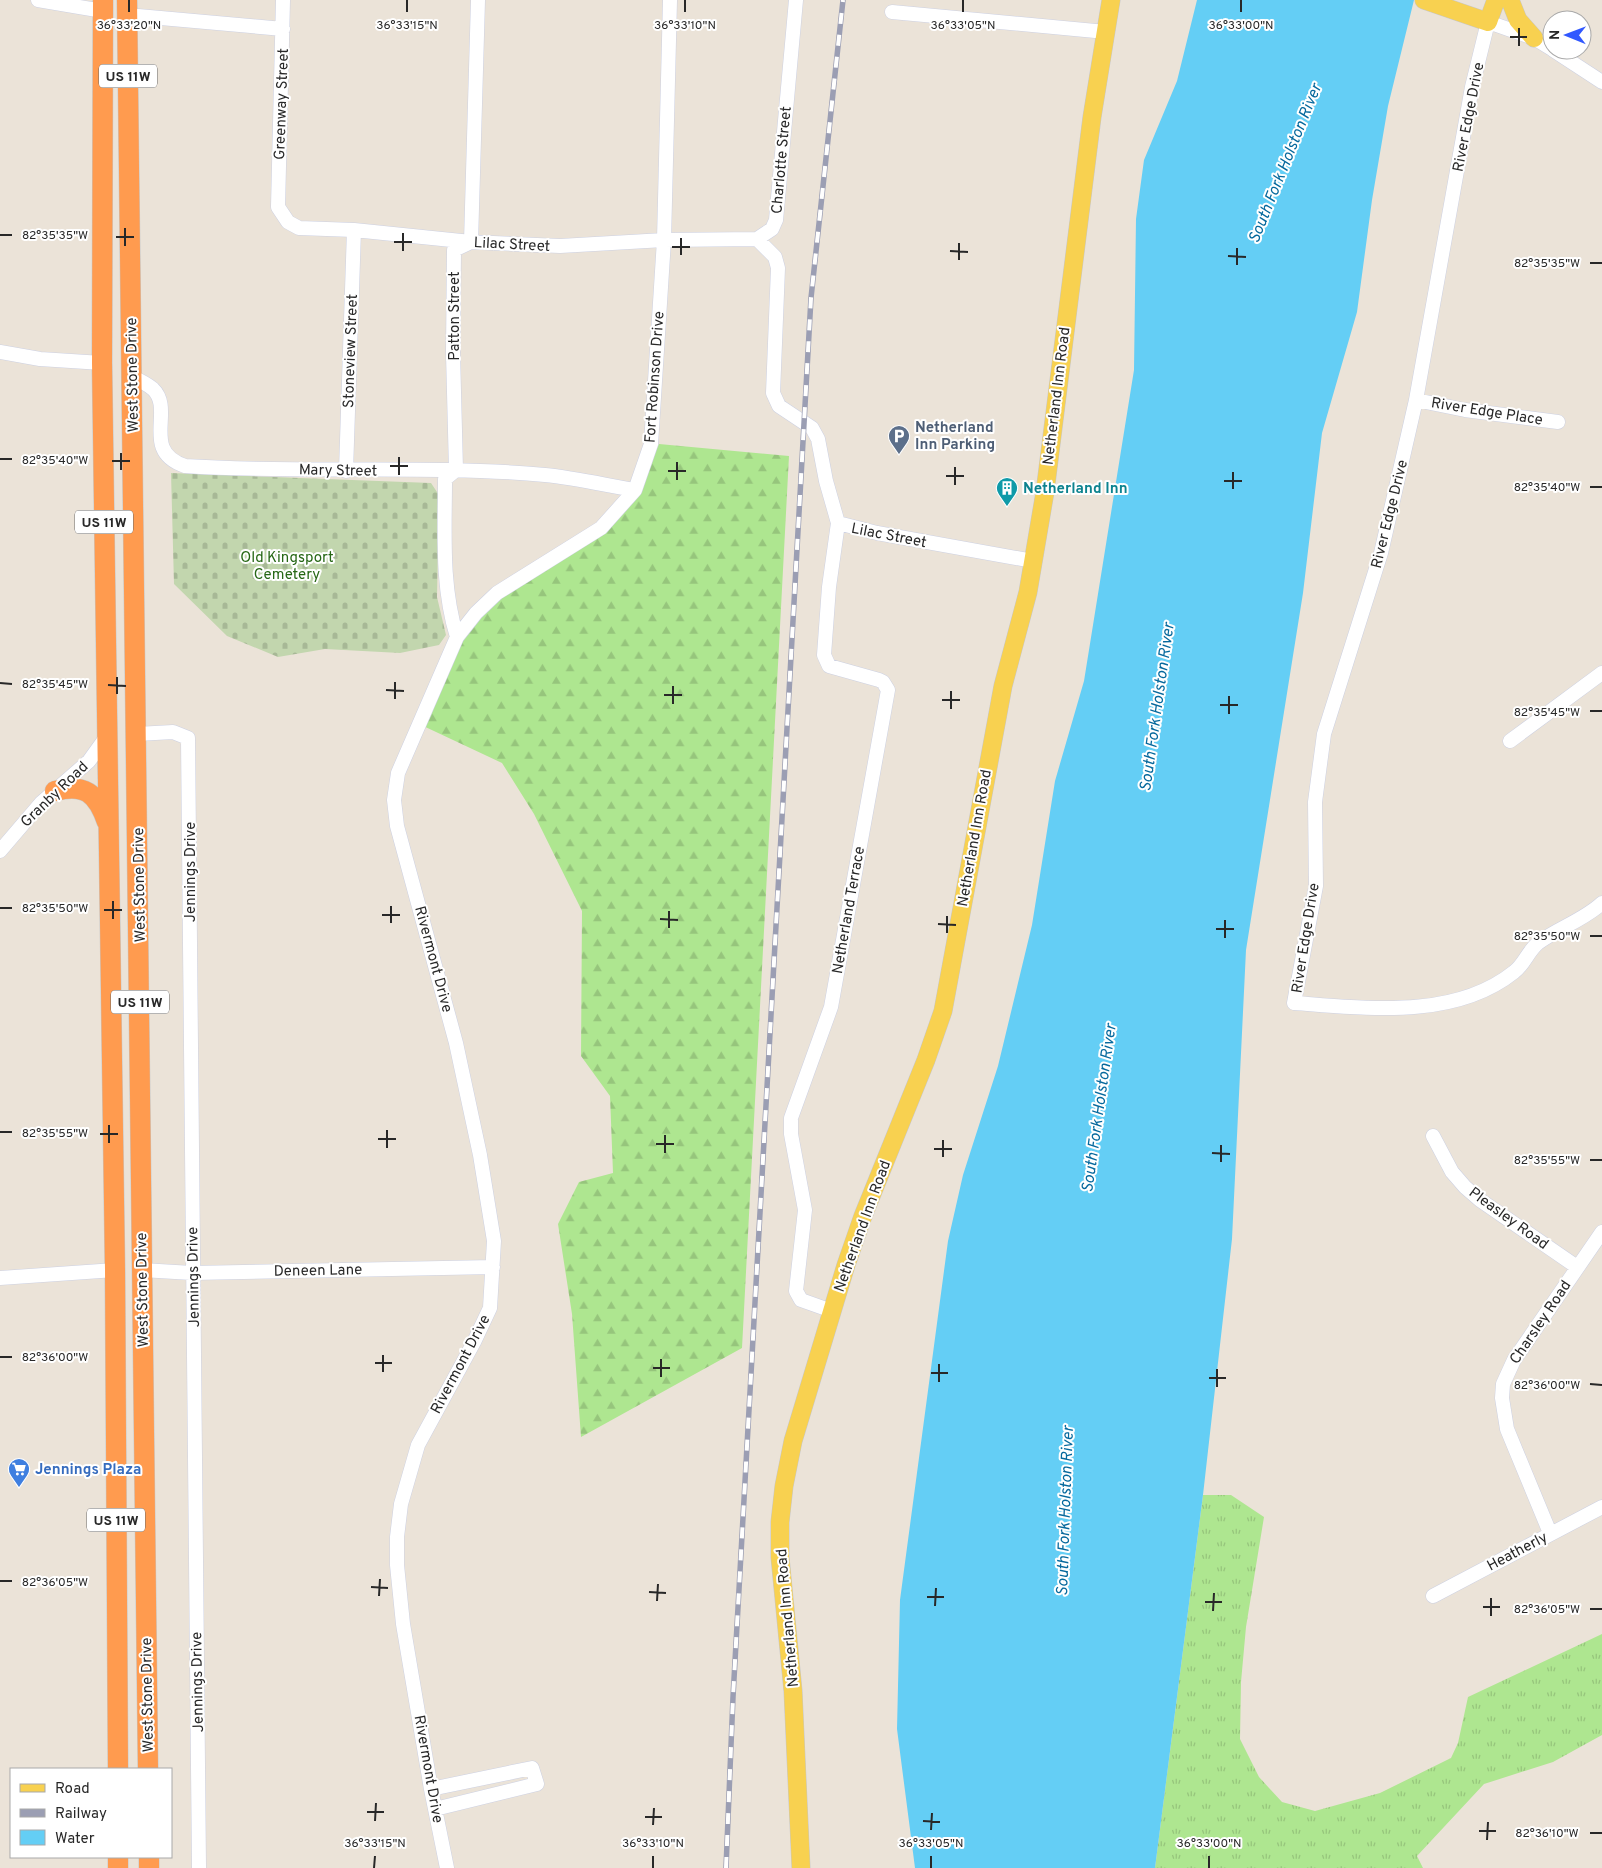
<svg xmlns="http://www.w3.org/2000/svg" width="1602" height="1868" viewBox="0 0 1602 1868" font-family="Overpass,sans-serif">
  <defs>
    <pattern id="grass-tufts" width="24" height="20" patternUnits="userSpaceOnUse" patternTransform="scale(1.25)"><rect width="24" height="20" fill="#aee690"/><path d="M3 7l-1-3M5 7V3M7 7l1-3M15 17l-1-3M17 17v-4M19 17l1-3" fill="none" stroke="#96c57c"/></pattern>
    <pattern id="forest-firs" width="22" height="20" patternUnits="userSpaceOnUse" patternTransform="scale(1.25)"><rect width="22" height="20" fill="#aee690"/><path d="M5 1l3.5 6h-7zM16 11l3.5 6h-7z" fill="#96c57c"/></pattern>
    <pattern id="cemetery-stones" width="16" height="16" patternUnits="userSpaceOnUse" patternTransform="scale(1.25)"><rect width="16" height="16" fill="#c2d6ae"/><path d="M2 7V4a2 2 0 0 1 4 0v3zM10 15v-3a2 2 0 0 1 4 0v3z" fill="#a7b896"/></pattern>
  </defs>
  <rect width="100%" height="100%" fill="#ebe3d8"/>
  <path fill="url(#grass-tufts)" d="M 1203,1495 L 1231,1495 L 1264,1517 L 1246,1627 L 1241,1682 L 1240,1739 L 1259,1777 L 1282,1802 L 1315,1811 L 1380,1793 L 1451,1758 L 1458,1743 L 1468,1697 L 1602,1634 L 1602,1735 L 1553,1762 L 1484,1784 L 1417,1856 L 1423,1868 L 1155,1868 Z"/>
  <path fill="url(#forest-firs)" d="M 659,444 L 789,456 L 742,1348 L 581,1437 L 572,1314 L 558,1224 L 579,1182 L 613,1173 L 610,1096 L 581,1056 L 582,911 L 534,814 L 502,763 L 419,724 L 476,613 L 601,528 L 635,490 Z"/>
  <path fill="url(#cemetery-stones)" d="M 171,473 L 431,483 L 439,495 L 437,597 L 446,635 L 439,645 L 400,653 L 325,649 L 278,657 L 227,636 L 174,584 Z"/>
  <path fill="#64cef5" d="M 1197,0 L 1414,0 L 1388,106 L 1372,200 L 1357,312 L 1322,433 L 1303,593 L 1246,950 L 1232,1239 L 1203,1495 L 1155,1868 L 915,1868 L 897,1729 L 900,1600 L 948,1241 L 963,1175 L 998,1066 L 1032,925 L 1055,781 L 1084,681 L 1134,370 L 1136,219 L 1144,160 L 1177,81 Z"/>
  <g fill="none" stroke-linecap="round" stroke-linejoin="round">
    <g stroke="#cdd1e2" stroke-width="15">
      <path id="minor" d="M 38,0 L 103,11
        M 283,0 L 278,207 L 288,222 L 299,228 L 354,230 L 471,242 L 560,246 L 664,240 L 757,239
        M 796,0 L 776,220 L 772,229 L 757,239 L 775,257 L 778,268 L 773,393 L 779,406 L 812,428 L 818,439 L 826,481 L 838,523 L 877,533 L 1033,561
        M 892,12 L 1106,32
        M 127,15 L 283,29
        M 1552,49 L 1534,38 L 1488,22 L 1472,87 L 1416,400 L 1381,553 L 1324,734 L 1315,802 L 1316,886 L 1294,1003 C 1366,1008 1454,1020 1514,972 C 1524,965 1528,951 1538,943 C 1558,928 1584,920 1602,903
        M 1553,50 L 1602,82
        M 0,352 L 40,359 L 102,363
        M 132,377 C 139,380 147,384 153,389 C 175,410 140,451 185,466 C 305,474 426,464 545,475 C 575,478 605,485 635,490
        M 1416,400 L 1465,410 L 1558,422
        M 346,471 L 354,230
        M 457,637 C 441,585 445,533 445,479 L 456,470 L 453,353 L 454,250 L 471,242 L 478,0
        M 137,734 L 173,732 L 188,738 L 199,1868
        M 1510,741 L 1602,673
        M 0,851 L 41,803 L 89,761 L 107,736
        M 1433,1136 L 1452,1172 L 1465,1187 L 1480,1200 L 1577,1267
        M 142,1270 L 192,1273 L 493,1267
        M 0,1278 L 115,1270
        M 832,1311 L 801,1300 L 796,1291 L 805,1210 L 791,1134 L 791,1118 L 831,1007 L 888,690 L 883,682 L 879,680 L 829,666 L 824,655 L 829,587 L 838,523
        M 1550,1533 L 1507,1429 L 1502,1398 L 1503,1384 L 1514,1360 L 1602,1232
        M 1433,1596 L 1602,1507
        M 431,1789 L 532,1768 L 537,1784 L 435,1809
        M 447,1868 L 431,1789 L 403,1624 L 397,1565 L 397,1537 L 401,1504 L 418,1445 L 474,1342 L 490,1308 L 494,1241 L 480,1155 L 456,1043 L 397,826 L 394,800 L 398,773 L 457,637 L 476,613 L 497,593 L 601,528 L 635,490 L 651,444 L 664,240 L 670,0"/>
    </g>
    <g stroke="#c7c7c7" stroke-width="19">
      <path id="major" d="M 1424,0 L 1488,22 L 1496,0
        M 1510,0 L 1518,20 L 1534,38
        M 801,1868 L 793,1691 L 780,1557 L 780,1522 L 784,1486 L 793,1441 L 846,1265 L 863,1216 L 926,1060 L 943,1011 L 1003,686 L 1028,592 L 1045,492 L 1092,117 L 1111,0"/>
    </g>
    <g stroke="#c7c7c7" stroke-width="21">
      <path id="highway" d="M 103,0 L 102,363 L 115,1270 L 118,1769
        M 127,0 L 148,1769
        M 55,791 C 84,783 97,793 107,822
        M 118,1857 L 118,1868
        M 149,1857 L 149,1868"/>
    </g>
    <use href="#minor" stroke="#fff" stroke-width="14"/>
    <use href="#major" stroke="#f8d150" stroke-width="18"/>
    <use href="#highway" stroke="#ff9b4f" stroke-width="20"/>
    <g stroke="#9b9eb3" stroke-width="5.5">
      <path id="rail" d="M 726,1868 L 733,1697 L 811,298 L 843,0"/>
    </g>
    <use href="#rail" stroke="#fff" stroke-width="4" stroke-dasharray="11" stroke-linecap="butt"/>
  </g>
  <path fill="none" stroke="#282828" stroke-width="2" d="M 129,12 L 129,0M 407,12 L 407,0M 685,12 L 685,0M 963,12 L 963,0M 1241,12 L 1241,0M 1510,37 L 1527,37M 1519,46 L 1519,28M 0,235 L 12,235M 116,237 L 134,237M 394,242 L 412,242M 125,246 L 125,228M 672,247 L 690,247M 403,251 L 403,233M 950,251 L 968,252M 681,255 L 681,238M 1228,256 L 1246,257M 959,260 L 959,243M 1590,263 L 1602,263M 1237,265 L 1237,248M 0,459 L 12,459M 112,461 L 130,461M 390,466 L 408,466M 121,470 L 121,453M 668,471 L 686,471M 399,475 L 399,457M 946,476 L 964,476M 677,480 L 677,462M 1224,481 L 1242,481M 955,485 L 955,467M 1590,487 L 1602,487M 1233,489 L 1233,472M 0,683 L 12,684M 108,685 L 126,686M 386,690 L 404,691M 117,694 L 117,677M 664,695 L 682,695M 395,699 L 395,682M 942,700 L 960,700M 673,704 L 673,686M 1220,705 L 1238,705M 951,709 L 951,691M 1590,711 L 1602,711M 1229,714 L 1229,696M 0,908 L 12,908M 104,910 L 122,910M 382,915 L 400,915M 113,919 L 113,901M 660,919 L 678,920M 391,923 L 391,906M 938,924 L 956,925M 669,928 L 669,911M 1216,929 L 1234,929M 947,933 L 947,916M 1590,936 L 1602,936M 1225,938 L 1225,920M 0,1132 L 12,1132M 100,1134 L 118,1134M 378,1139 L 396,1139M 109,1143 L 109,1125M 656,1144 L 674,1144M 387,1148 L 387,1130M 934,1149 L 952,1149M 665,1153 L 665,1135M 1212,1153 L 1230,1154M 943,1157 L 943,1140M 1590,1160 L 1602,1160M 1221,1162 L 1221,1145M 0,1357 L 12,1357M 375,1363 L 392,1363M 653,1368 L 670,1368M 383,1372 L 383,1355M 931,1373 L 948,1373M 661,1377 L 661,1359M 1209,1378 L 1226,1378M 939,1382 L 939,1364M 1590,1384 L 1602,1385M 1217,1387 L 1217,1369M 0,1581 L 12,1581M 371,1587 L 388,1588M 649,1592 L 666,1593M 379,1596 L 380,1579M 927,1597 L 944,1597M 657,1601 L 658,1584M 1205,1602 L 1222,1602M 935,1606 L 936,1588M 1483,1607 L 1500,1607M 1590,1609 L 1602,1609M 1213,1611 L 1214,1593M 1491,1616 L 1491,1598M 367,1812 L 384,1812M 645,1817 L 662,1817M 375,1821 L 376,1803M 923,1821 L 940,1822M 653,1825 L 654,1808M 931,1830 L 932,1813M 1479,1831 L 1496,1831M 1590,1833 L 1602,1833M 1487,1840 L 1488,1822M 374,1868 L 375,1856M 653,1868 L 653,1856M 931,1868 L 931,1856M 1209,1868 L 1209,1856"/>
  <defs>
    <g id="parking-pin" transform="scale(1.125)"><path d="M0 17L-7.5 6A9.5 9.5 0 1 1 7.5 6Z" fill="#5c6f8a" stroke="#fff"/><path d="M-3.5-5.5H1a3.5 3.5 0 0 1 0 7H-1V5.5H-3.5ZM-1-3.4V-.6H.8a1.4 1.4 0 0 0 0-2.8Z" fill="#fff"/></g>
    <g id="building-pin" transform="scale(1.125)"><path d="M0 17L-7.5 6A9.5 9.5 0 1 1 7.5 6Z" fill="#0f9aa8" stroke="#fff"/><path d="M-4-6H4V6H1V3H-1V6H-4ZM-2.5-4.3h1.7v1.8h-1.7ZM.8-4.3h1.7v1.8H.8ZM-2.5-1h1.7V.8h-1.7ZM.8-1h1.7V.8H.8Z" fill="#fff"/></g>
    <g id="supermarket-pin" transform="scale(1.125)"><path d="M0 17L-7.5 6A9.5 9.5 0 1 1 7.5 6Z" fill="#3f7fe0" stroke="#fff"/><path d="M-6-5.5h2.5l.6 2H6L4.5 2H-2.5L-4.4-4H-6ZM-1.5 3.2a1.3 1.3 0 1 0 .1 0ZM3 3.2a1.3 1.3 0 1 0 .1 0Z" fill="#fff"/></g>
  </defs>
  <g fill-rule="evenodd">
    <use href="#parking-pin" x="899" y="436"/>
    <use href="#building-pin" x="1007" y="488"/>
    <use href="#supermarket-pin" x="19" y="1469"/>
  </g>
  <g text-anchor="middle" stroke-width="4" stroke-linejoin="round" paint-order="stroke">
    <g fill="#fff" stroke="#686868" stroke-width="1">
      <rect x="99" y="64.5" width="58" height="23" rx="4"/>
      <rect x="75" y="510.5" width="58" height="23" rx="4"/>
      <rect x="111" y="990.5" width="58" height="23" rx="4"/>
      <rect x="87" y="1508.5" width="58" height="23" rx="4"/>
    </g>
    <g font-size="14" font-weight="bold" fill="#282828">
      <text x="128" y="81">US 11W</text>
      <text x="104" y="527">US 11W</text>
      <text x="140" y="1007">US 11W</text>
      <text x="116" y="1525">US 11W</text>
    </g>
    <g font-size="15" fill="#282828" stroke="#fff">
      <text transform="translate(281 104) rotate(-88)" y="5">Greenway Street</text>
      <text transform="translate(1468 117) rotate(-79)" y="5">River Edge Drive</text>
      <text transform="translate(781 160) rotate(-85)" y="5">Charlotte Street</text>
      <text transform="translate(512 244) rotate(3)" y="5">Lilac Street</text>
      <text transform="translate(454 316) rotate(-90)" y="5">Patton Street</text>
      <text transform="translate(350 351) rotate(-88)" y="5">Stoneview Street</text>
      <text transform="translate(132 375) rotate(-91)" y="5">West Stone Drive</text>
      <text transform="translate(654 377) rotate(-86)" y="5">Fort Robinson Drive</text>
      <text transform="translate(1056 396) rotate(-83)" y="5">Netherland Inn Road</text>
      <text transform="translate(1487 411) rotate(9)" y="5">River Edge Place</text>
      <text transform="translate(338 470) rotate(1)" y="5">Mary Street</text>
      <text transform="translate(1389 514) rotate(-76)" y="5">River Edge Drive</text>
      <text transform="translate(889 535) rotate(11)" y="5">Lilac Street</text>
      <text transform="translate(54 794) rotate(-44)" y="5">Granby Road</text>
      <text transform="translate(974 838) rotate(-80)" y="5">Netherland Inn Road</text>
      <text transform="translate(190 872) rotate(-90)" y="5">Jennings Drive</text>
      <text transform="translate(139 885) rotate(-91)" y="5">West Stone Drive</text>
      <text transform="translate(848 910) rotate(-80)" y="5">Netherland Terrace</text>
      <text transform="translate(1305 938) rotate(-81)" y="5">River Edge Drive</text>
      <text transform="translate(434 959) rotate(75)" y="5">Rivermont Drive</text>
      <text transform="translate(1509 1218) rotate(36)" y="5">Pleasley Road</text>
      <text transform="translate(862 1226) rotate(-70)" y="5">Netherland Inn Road</text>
      <text transform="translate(318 1270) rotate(-1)" y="5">Deneen Lane</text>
      <text transform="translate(193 1277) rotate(-91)" y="5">Jennings Drive</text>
      <text transform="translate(142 1290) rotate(-91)" y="5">West Stone Drive</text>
      <text transform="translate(1540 1322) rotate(-56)" y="5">Charsley Road</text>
      <text transform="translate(460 1364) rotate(-62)" y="5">Rivermont Drive</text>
      <text transform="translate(1517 1551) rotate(-28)" y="5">Heatherly</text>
      <text transform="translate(787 1618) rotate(-95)" y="5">Netherland Inn Road</text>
      <text transform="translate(197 1682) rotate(-91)" y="5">Jennings Drive</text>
      <text transform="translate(147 1695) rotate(-91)" y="5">West Stone Drive</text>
      <text transform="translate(429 1769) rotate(80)" y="5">Rivermont Drive</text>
    </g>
    <g font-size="15" font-weight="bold" fill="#4e5e75" stroke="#fff" text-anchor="start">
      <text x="915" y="432">Netherland<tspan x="915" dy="17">Inn Parking</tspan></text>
    </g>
    <g font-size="15" font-weight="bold" fill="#0d838f" stroke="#fff" text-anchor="start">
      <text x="1023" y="493">Netherland Inn</text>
    </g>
    <g font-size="15" fill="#266715" stroke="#fff">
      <text x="287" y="562">Old Kingsport<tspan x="287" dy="17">Cemetery</tspan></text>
    </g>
    <g font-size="15" font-weight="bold" fill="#366cbe" stroke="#fff" text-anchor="start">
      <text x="35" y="1474">Jennings Plaza</text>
    </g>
    <g font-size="16" font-style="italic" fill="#06699d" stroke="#fff">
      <text transform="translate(1284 163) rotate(-68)" y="6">South Fork Holston River</text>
      <text transform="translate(1156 707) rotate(-82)" y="6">South Fork Holston River</text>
      <text transform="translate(1098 1108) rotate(-82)" y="6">South Fork Holston River</text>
      <text transform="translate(1064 1511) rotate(-88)" y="6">South Fork Holston River</text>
    </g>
  </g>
  <g font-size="12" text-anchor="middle" fill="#282828" stroke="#fff" stroke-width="4" stroke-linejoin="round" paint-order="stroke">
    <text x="129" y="29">36°33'20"N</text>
    <text x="407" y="29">36°33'15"N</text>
    <text x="685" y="29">36°33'10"N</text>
    <text x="963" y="29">36°33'05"N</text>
    <text x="1241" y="29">36°33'00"N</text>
    <text x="55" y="239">82°35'35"W</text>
    <text x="1547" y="267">82°35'35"W</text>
    <text x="55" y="464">82°35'40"W</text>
    <text x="1547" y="491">82°35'40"W</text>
    <text x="55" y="688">82°35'45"W</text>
    <text x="1547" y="716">82°35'45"W</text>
    <text x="55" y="912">82°35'50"W</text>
    <text x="1547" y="940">82°35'50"W</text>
    <text x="55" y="1137">82°35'55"W</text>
    <text x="1547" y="1164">82°35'55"W</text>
    <text x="55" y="1361">82°36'00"W</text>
    <text x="1547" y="1389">82°36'00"W</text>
    <text x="55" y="1586">82°36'05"W</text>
    <text x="1547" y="1613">82°36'05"W</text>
    <text x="1547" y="1837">82°36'10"W</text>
    <text x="375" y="1847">36°33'15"N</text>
    <text x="653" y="1847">36°33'10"N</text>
    <text x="931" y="1847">36°33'05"N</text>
    <text x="1209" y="1847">36°33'00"N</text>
  </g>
  <rect x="10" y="1768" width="162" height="90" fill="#ffffff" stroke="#a9a9a9"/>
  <rect x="20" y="1784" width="25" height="8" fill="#f8d150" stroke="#a9a9a9"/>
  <text x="55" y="1793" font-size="15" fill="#282828">Road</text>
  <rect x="20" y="1809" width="25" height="8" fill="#9b9eb3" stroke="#a9a9a9"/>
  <text x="55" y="1818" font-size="15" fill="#282828">Railway</text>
  <rect x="20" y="1830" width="25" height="15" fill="#64cef5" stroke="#a9a9a9"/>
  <text x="55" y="1843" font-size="15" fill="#282828">Water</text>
  <g transform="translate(1567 35) rotate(271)"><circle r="24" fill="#ffffff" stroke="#a9a9a9"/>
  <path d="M0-4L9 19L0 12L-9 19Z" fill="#3158ff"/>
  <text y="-8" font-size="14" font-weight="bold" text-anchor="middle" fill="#282828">N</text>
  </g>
</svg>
